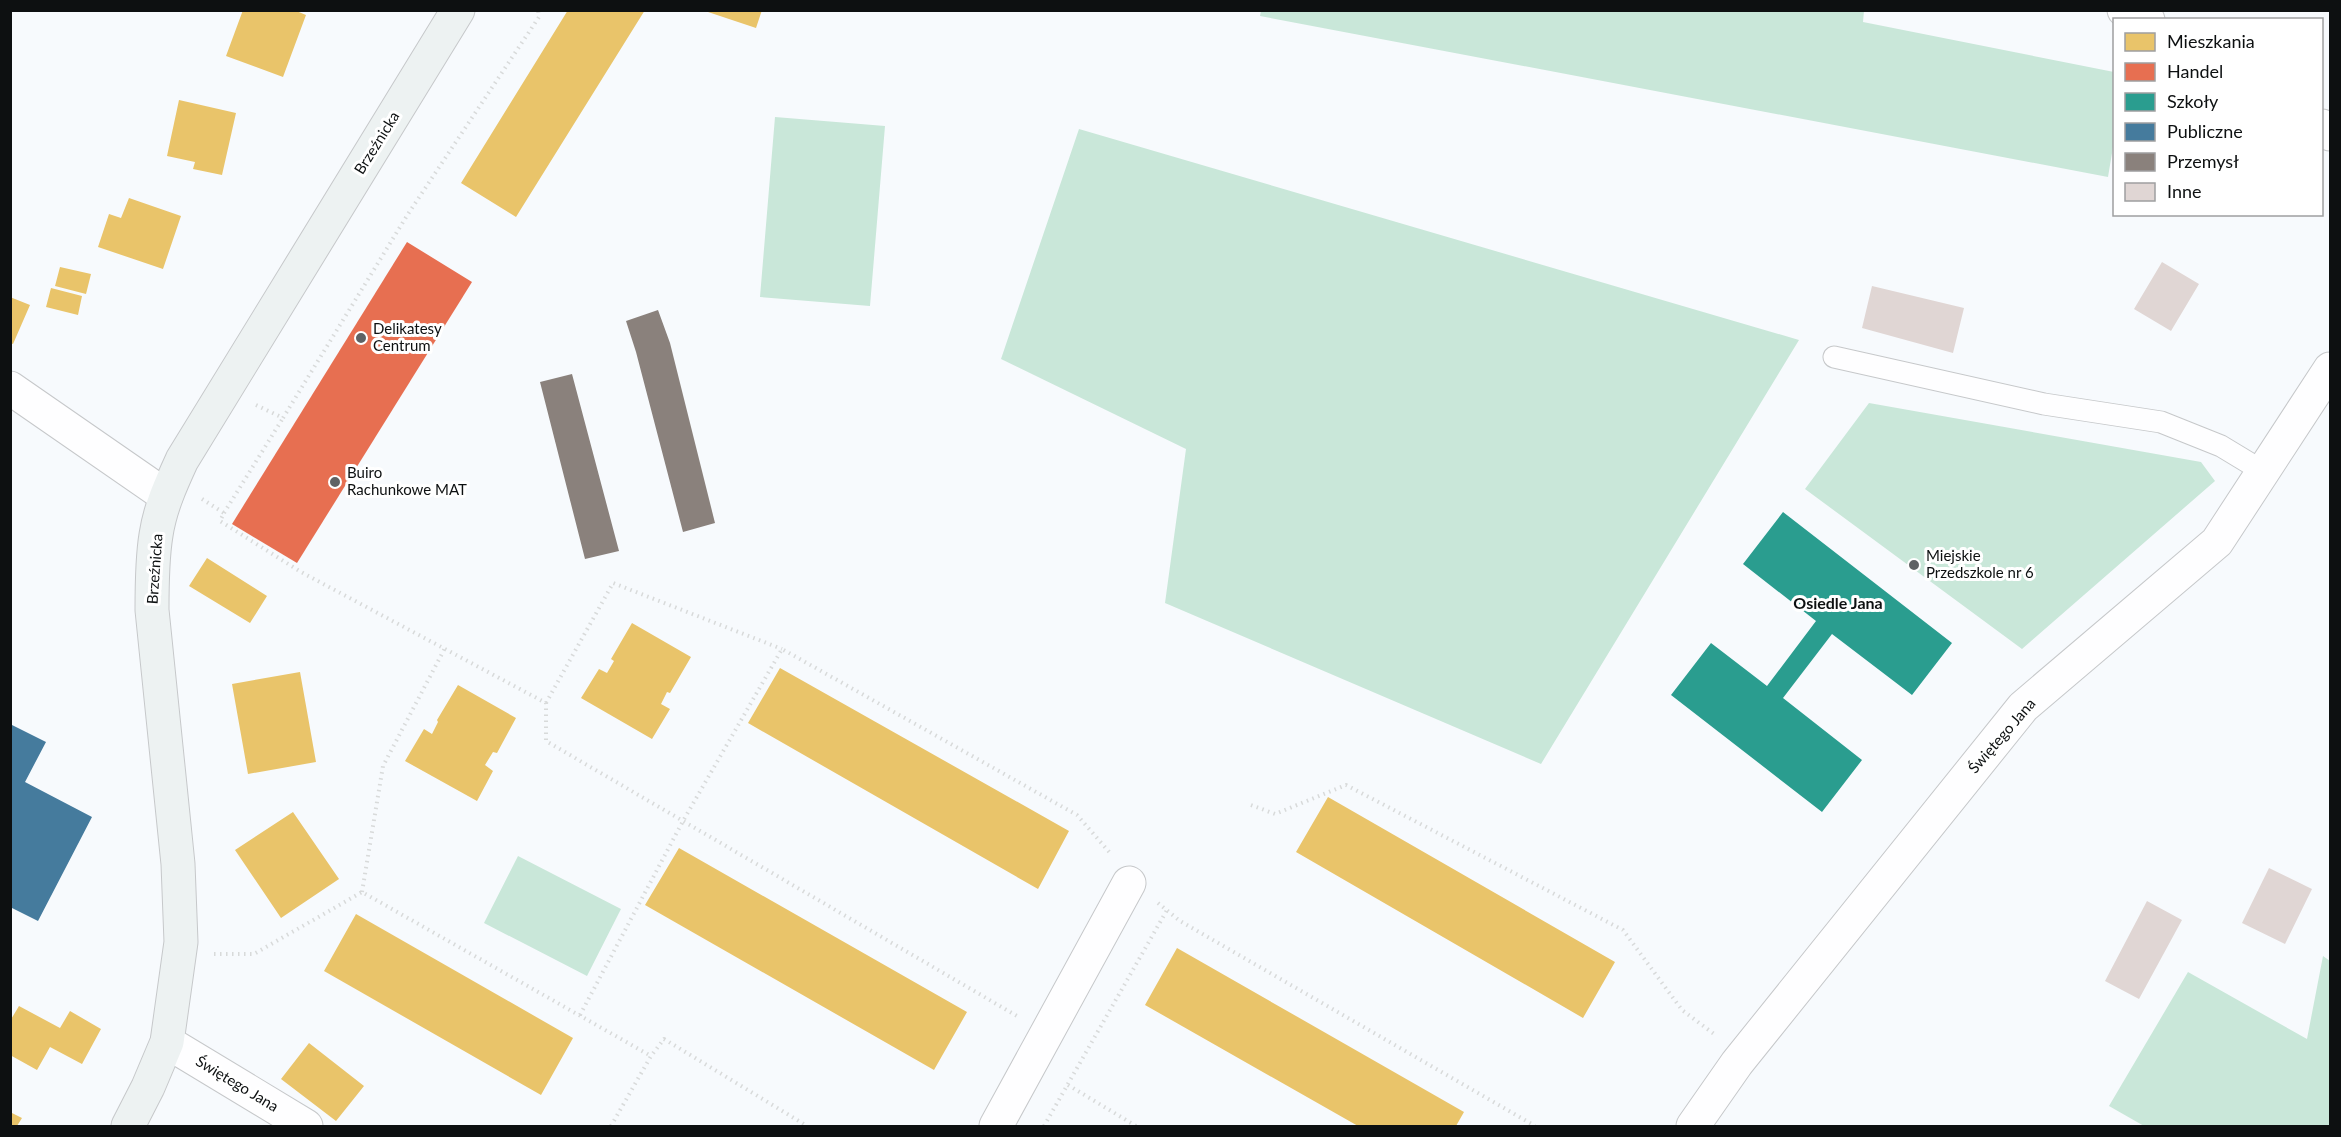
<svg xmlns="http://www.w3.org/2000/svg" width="2341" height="1137" viewBox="0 0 2341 1137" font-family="Lato,sans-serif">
  <rect width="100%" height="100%" fill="#f7fafd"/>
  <path fill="#c9e7d9" d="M 1261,11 L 1864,11 L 1863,22 L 2114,72 L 2114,141 L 2108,177 L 1260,16 Z
    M 775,117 L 885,126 L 870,306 L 760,297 Z
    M 1079,129 L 1799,340 L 1541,764 L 1165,603 L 1186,449 L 1001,359 Z
    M 1869,403 L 2201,462 L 2215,481 L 2022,649 L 1805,489 Z
    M 518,856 L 621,909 L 587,976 L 484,923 Z
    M 2323,956 L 2330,961 L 2330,1126 L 2144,1126 L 2109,1106 L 2188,972 L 2307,1039 Z"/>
  <path fill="#e9c46a" d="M 243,10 L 294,10 L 306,15 L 283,77 L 226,56 Z
    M 568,10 L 645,10 L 516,217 L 461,183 Z
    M 702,10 L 762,10 L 756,28 Z
    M 179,100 L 236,113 L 222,175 L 193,169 L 195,162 L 167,156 Z
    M 129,198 L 181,216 L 163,269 L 98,247 L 109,214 L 121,218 Z
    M 60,267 L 91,274 L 86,294 L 55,286 Z
    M 51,288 L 82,296 L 78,315 L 46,307 Z
    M 10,297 L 30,305 L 13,344 L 10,343 Z
    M 207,558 L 267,596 L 250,623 L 189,586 Z
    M 632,623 L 691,657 L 670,693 L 667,692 L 661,704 L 670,709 L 652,739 L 581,698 L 599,669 L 607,673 L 614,661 L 611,659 Z
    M 780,668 L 1069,831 L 1038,889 L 748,723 Z
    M 300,672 L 316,762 L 248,774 L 232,684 Z
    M 458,685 L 516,718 L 497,753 L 493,752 L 485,765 L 493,771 L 477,801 L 405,761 L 424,729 L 432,734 L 438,722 L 437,720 Z
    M 1328,797 L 1615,962 L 1583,1018 L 1296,852 Z
    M 293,812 L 339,879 L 281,918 L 235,850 Z
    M 679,848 L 967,1012 L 934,1070 L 645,905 Z
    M 356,914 L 573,1038 L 541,1095 L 324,971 Z
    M 1177,948 L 1464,1112 L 1456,1126 L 1358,1126 L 1145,1005 Z
    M 19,1006 L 60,1028 L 70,1011 L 101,1029 L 82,1064 L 50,1047 L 37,1070 L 10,1055 L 10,1021 Z
    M 309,1043 L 364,1086 L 336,1121 L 281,1079 Z
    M 10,1112 L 22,1118 L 17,1126 L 10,1126 Z"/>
  <path fill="#e76f51" d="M 407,242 L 472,282 L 297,563 L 232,524 Z"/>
  <path fill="#2a9d8f" d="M 1783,512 L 1952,643 L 1912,695 L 1832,634 L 1783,698 L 1862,760 L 1822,812 L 1671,695 L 1711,643 L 1767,686 L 1816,621 L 1743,564 Z"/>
  <path fill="#457b9d" d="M 10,724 L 46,742 L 25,782 L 92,817 L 38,921 L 10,907 Z"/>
  <path fill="#8a817c" d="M 658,310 L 670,343 L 715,523 L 683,532 L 636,352 L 626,321 Z
    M 572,374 L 619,551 L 585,559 L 540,382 Z"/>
  <path fill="#e0d6d4" d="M 2162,262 L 2199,284 L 2171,331 L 2134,309 Z
    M 1872,286 L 1964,308 L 1953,353 L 1862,328 Z
    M 2269,868 L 2312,889 L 2285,944 L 2242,923 Z
    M 2147,901 L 2182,920 L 2139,999 L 2105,981 Z"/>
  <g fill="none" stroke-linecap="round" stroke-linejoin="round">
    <g stroke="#c6c8ca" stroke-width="23">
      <path id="lane" d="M 1834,357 L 2044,404 L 2161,422 L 2221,446 L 2264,472"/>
    </g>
    <g stroke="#c6c8ca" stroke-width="35">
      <path id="street" d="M 2124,10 L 2148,20
        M 2322,126 L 2330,134
        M 10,388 L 166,496
        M 167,1042 L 306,1126
        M 996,1126 L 1129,883
        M 1693,1126 L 1737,1063 L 2023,707 L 2217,542 L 2330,369"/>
    </g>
    <g stroke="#c6c8ca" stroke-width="35">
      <path id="secondary" d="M 128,1126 L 148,1087 L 167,1042 L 181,942 L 178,864 L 152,610 C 152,585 152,559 156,535 C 160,508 171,484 182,460 L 458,10"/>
    </g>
    <path stroke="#d8dada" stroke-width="4" stroke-dasharray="1.5 4.5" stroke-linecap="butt" d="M 256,405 L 283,418 L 408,214 L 539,17 L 538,10
      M 202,499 L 224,513 L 220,521 L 301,572 L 546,703 L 546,741 L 1017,1016
      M 224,513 L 283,418
      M 546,703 L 613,583 L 782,649
      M 1251,805 L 1275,814 L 1346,785 L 1623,930 L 1682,1010 L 1714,1034
      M 362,892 L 383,766 L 445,648
      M 1158,903 L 1180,921 L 1535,1126
      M 214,954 L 254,954 L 362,892 L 651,1056
      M 580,1015 L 683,821 L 782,649 L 1077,815 L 1111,854
      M 1068,1085 L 1136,1126
      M 611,1126 L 651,1056 L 664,1039 L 807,1126
      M 1044,1126 L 1167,910"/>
    <use href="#lane" stroke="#fefeff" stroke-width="21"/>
    <use href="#street" stroke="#fefeff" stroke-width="33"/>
    <use href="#secondary" stroke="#edf2f2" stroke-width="33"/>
  </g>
  <g fill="#5f6264" stroke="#fff" stroke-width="2">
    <circle cx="361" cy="338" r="6"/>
    <circle cx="335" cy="482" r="6"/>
    <circle cx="1914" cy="565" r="6"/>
  </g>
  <g text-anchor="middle" stroke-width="6" stroke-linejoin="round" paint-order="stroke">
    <g font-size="15" fill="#0d1011" stroke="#fff">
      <text transform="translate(377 143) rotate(-58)" y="5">Brzeźnicka</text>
      <text transform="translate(155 569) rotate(-86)" y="5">Brzeźnicka</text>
      <text transform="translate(2002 736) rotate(-49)" y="5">Świętego Jana</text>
      <text transform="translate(237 1084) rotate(31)" y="5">Świętego Jana</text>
    </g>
    <g font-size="15" fill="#0d1011" stroke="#fff" text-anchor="start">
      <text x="373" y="334">Delikatesy<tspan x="373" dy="17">Centrum</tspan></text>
      <text x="347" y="478">Buiro<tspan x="347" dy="17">Rachunkowe MAT</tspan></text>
      <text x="1926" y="561">Miejskie<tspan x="1926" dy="17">Przedszkole nr 6</tspan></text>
    </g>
    <g font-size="16" font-weight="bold" fill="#0d1011" stroke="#fff">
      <text x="1838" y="609">Osiedle Jana</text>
    </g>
  </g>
  <rect width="2341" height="1137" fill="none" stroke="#0d1011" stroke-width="24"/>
  <rect x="2113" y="18" width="210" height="198" fill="#ffffff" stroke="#9e9fa0" stroke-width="1.5"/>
  <rect x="2125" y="33" width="30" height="18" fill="#e9c46a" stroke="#9e9fa0" stroke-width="1.5"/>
  <text x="2167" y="48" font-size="18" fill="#0d1011">Mieszkania</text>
  <rect x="2125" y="63" width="30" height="18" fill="#e76f51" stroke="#9e9fa0" stroke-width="1.5"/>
  <text x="2167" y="78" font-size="18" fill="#0d1011">Handel</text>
  <rect x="2125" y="93" width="30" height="18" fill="#2a9d8f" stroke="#9e9fa0" stroke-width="1.5"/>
  <text x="2167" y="108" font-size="18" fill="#0d1011">Szkoły</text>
  <rect x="2125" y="123" width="30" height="18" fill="#457b9d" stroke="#9e9fa0" stroke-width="1.5"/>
  <text x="2167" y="138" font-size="18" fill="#0d1011">Publiczne</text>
  <rect x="2125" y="153" width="30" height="18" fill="#8a817c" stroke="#9e9fa0" stroke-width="1.5"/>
  <text x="2167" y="168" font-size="18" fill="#0d1011">Przemysł</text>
  <rect x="2125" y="183" width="30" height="18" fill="#e0d6d4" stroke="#9e9fa0" stroke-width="1.5"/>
  <text x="2167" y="198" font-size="18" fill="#0d1011">Inne</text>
</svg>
